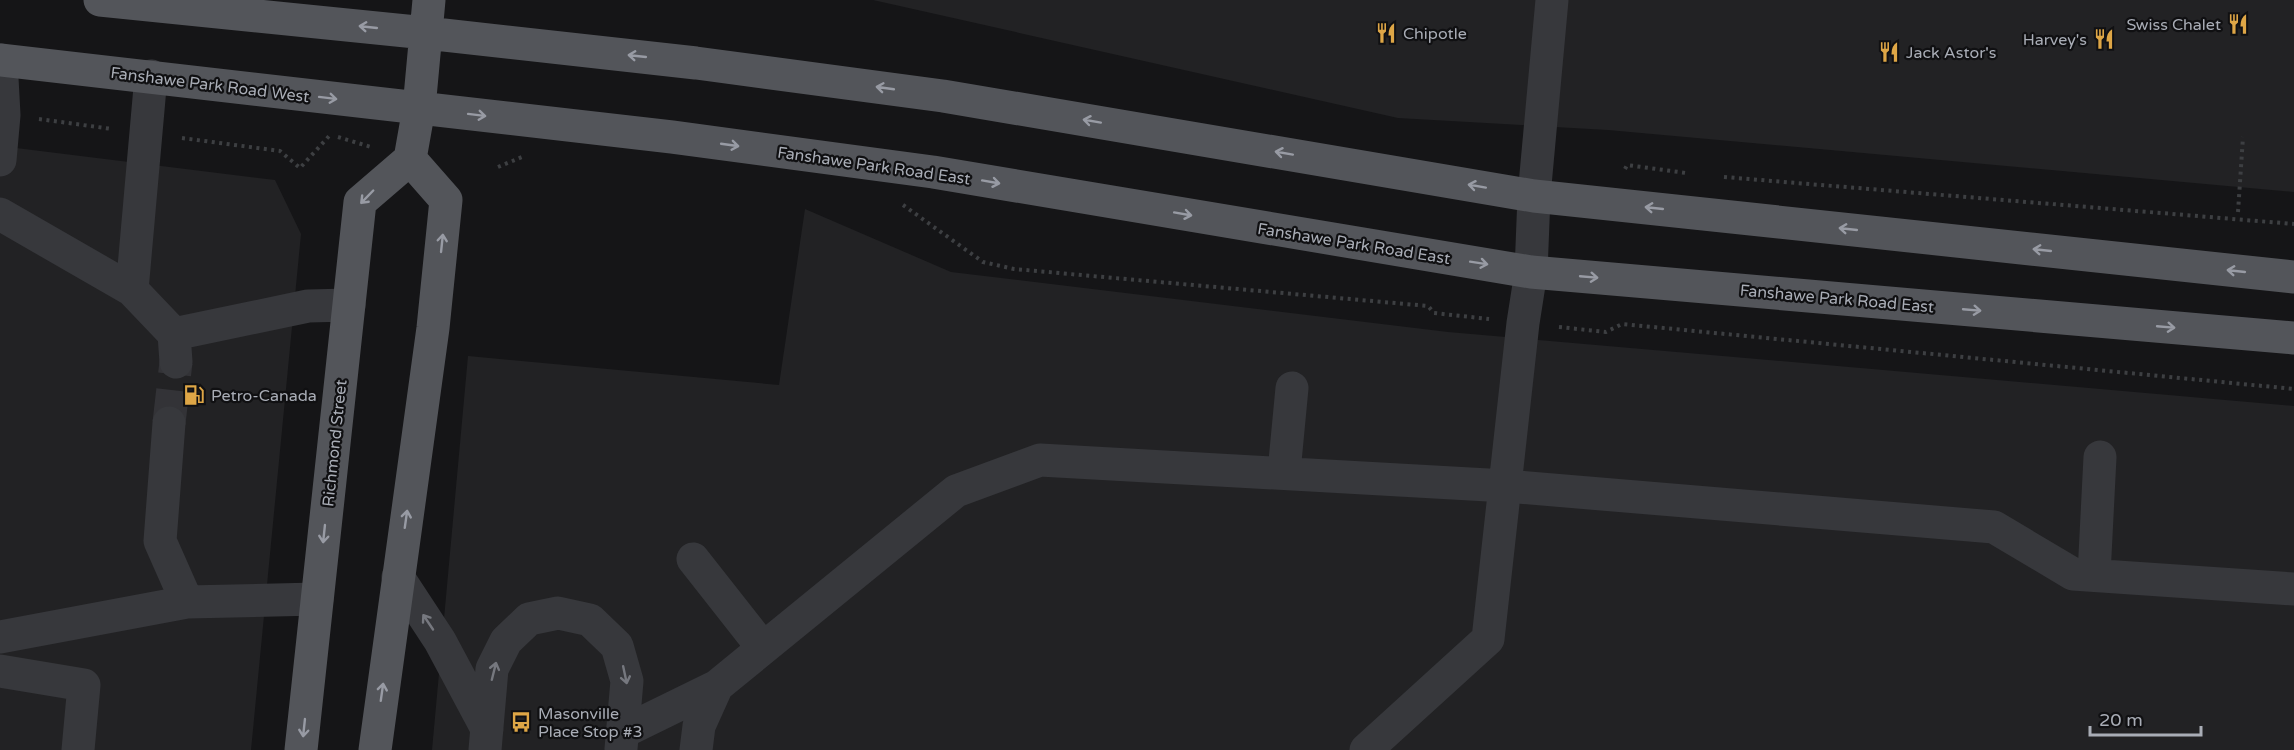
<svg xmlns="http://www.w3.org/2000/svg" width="2294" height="750" viewBox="0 0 2294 750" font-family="'Varela Round',sans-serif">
  <rect width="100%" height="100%" fill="#151517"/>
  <path fill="#222224" d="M 873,0 L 2294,0 L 2294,192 L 1608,130 L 1398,118 Z
    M 0,146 L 275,180 L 301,234 L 251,750 L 0,750 Z
    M 805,209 L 951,272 L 1448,332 L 2294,406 L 2294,750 L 432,750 L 468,356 L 779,385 Z"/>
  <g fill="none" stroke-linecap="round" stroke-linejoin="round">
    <path stroke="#333337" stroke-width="33" stroke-dasharray="33 16" stroke-linecap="butt" d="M 169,423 L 176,362"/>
    <path stroke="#3d3f42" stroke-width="4" stroke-dasharray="3 4.5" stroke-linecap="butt" d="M 39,119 L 112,129
      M 338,137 L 371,147
      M 182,138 L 280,151 L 300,168 L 330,135
      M 498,167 L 522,157
      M 1625,169 L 1627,165 L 1686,173
      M 1724,177 L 2294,224
      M 903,205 L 983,262 L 1014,269 L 1428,306 L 1434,313 L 1489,319
      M 2238,212 L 2243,137
      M 1559,327 L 1606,332 L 1622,324 L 2294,389"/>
    <path stroke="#37383c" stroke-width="33" d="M 0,160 L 4,115 L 1,60
      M 0,214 L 132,290 L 174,334 L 176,362
      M 132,290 L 151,76
      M 174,334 L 308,306 L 349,305
      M 169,423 L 160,541 L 187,602
      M 1284,472 L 1292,388
      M 693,559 L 763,648
      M 2094,575 L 2100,457
      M 398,577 L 440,641 L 487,729
      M 0,637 L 187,602 L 317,599
      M 0,671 L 84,685 L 78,750
      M 623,732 L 717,686 L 956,491 L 1040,460 L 1506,486 L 1994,527 L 2073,574 L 2294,589
      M 485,750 L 492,669 L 506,641 L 529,619 L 558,613 L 590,620 L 617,646 L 627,681 L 621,749
      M 696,750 L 699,726 L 717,686
      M 1366,750 L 1488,639 L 1523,323 L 1531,272 L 1534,196 L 1552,0"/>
    <path stroke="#53555a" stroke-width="33" d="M 100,0 L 426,33 L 696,63 L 943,96 L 1534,196 L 2294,277
      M 0,60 L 672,137 L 933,172 L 1531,272 L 2294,338
      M 301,750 L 360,202 L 410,159 L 419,108 L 429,0
      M 375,750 L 433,328 L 446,200 L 410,159"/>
  </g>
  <defs><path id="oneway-shaft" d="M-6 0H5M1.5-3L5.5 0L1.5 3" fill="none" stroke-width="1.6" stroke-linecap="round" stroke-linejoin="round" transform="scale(1.5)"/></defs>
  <g stroke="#989ba4">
    <use href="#oneway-shaft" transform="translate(368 27) rotate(-174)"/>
    <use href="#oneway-shaft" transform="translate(637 56) rotate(-174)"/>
    <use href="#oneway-shaft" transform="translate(885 88) rotate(-172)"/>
    <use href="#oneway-shaft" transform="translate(328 98) rotate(7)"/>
    <use href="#oneway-shaft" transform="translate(477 115) rotate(7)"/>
    <use href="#oneway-shaft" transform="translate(1092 121) rotate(-170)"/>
    <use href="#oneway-shaft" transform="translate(730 145) rotate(8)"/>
    <use href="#oneway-shaft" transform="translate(1284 153) rotate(-170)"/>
    <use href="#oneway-shaft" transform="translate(991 182) rotate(10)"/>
    <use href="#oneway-shaft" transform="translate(1477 186) rotate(-170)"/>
    <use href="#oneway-shaft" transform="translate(367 197) rotate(134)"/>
    <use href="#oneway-shaft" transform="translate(1654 208) rotate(-174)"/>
    <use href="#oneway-shaft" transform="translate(1183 214) rotate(10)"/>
    <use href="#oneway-shaft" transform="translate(1848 229) rotate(-174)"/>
    <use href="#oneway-shaft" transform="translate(442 243) rotate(-84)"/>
    <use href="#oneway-shaft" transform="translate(2042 250) rotate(-174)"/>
    <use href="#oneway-shaft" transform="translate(1479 263) rotate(9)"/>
    <use href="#oneway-shaft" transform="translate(2236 271) rotate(-174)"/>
    <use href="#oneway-shaft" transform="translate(1589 277) rotate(5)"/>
    <use href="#oneway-shaft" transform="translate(1972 310) rotate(5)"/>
    <use href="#oneway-shaft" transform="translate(2166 327) rotate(5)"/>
    <use href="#oneway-shaft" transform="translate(406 519) rotate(-82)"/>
    <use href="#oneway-shaft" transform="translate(324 534) rotate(96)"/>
    <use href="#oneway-shaft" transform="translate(382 692) rotate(-82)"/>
    <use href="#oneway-shaft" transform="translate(304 728) rotate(96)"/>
  </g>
  <g stroke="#76787f">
    <use href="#oneway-shaft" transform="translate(428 622) rotate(-124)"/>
    <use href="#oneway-shaft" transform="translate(494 671) rotate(-76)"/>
    <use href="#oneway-shaft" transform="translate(625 675) rotate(78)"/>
  </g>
  <defs>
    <g id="restaurant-bare" transform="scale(1.62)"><path d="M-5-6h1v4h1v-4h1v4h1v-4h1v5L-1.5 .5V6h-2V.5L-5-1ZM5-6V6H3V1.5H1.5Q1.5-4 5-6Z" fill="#dea646" stroke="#101012" stroke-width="2.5" paint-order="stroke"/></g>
    <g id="fuel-bare" transform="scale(1.62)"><path d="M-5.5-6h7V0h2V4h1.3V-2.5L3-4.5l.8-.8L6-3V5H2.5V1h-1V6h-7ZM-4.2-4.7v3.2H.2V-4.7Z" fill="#dea646" stroke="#101012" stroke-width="2.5" paint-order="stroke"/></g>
    <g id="bus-bare" transform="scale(1.62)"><path d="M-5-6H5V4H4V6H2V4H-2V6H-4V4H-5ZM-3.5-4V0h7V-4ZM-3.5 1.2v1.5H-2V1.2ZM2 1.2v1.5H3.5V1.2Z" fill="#dea646" stroke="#101012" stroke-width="2.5" paint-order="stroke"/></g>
  </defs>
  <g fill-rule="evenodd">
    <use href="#restaurant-bare" x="2238" y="24"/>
    <use href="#restaurant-bare" x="1386" y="33"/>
    <use href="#restaurant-bare" x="2104" y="39"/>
    <use href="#restaurant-bare" x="1889" y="52"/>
    <use href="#fuel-bare" x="194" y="395"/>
    <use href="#bus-bare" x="521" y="722"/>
  </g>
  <g text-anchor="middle" stroke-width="4.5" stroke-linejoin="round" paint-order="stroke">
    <g font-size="16" fill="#a9adb6" stroke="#101012" text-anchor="start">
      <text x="2221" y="30" text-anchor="end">Swiss Chalet</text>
      <text x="1403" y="39">Chipotle</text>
      <text x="2087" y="45" text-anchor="end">Harvey's</text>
      <text x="1906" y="58">Jack Astor's</text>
      <text x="211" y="401">Petro-Canada</text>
      <text x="538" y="719">Masonville<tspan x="538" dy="18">Place Stop #3</tspan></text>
    </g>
    <g font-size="16" fill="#a9adb6" stroke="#101012">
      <text transform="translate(210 84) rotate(7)" y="6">Fanshawe Park Road West</text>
      <text transform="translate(874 165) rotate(8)" y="6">Fanshawe Park Road East</text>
      <text transform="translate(1354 243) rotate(9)" y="6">Fanshawe Park Road East</text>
      <text transform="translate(1837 298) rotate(5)" y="6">Fanshawe Park Road East</text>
      <text transform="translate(334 443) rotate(-84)" y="6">Richmond Street</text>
    </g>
  </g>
  <path d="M2090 726v9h111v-9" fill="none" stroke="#a9adb6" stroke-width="3"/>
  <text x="2099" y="726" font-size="18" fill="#a9adb6" stroke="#101012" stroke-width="4.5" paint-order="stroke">20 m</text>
</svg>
